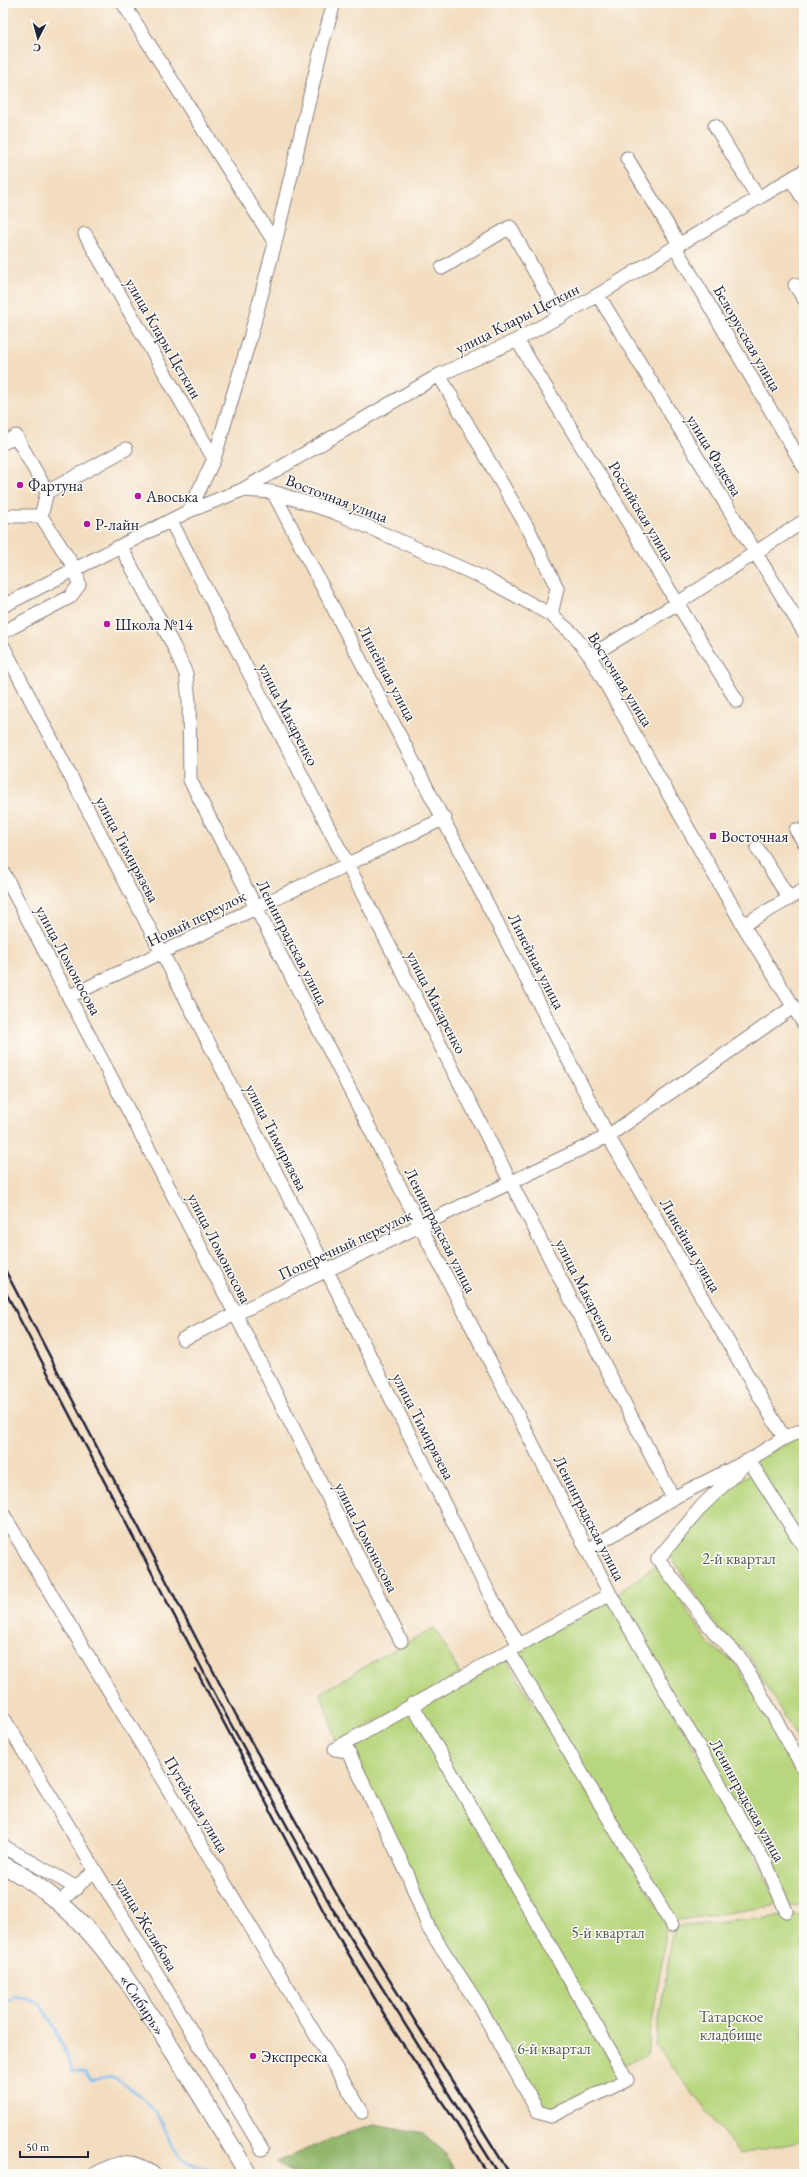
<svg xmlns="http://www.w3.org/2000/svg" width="807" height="2177" viewBox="0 0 807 2177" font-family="'EB Garamond',serif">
  <rect width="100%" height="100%" fill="#fdfcf7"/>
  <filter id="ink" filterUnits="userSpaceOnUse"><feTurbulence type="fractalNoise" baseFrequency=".025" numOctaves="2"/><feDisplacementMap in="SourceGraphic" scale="8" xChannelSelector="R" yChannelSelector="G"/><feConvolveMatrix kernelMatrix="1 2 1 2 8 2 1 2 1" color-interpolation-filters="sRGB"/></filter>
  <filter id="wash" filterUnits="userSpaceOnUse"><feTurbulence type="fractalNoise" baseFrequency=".012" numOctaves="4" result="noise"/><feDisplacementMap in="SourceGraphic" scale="16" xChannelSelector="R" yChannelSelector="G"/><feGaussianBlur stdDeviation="0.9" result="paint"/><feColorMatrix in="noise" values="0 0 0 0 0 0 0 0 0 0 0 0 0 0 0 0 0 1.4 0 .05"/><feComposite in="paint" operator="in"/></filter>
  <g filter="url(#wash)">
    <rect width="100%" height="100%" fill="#f3ddc0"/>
    <path fill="#b8d67d" stroke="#6d7c5c" d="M 804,1436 L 804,1545 L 754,1460 Z
      M 753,1472 L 804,1557 L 804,1750 L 748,1654 L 720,1632 L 668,1552 L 710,1500 Z
      M 658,1563 L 708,1643 L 735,1663 L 804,1778 L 804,1904 L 788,1907 L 616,1595 Z
      M 610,1598 L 755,1857 L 779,1905 L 673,1921 L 514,1652 Z
      M 435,1628 L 460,1674 L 337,1744 L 321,1693 L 386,1654 Z
      M 504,1656 L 666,1920 L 665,1940 L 647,2054 L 621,2067 L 416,1708 Z
      M 411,1709 L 621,2079 L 553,2112 L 539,2108 L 436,1926 L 348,1745 Z
      M 804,1914 L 804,2141 L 740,2154 L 655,2045 L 674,1927 Z"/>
    <path fill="#92b76c" stroke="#5a6c54" d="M 374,2124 L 423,2133 L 444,2153 L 458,2174 L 293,2174 L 276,2162 L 340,2135 Z"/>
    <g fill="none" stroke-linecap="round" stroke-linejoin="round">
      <path stroke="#7ebcf2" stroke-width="2.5" d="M 3,2003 L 7,2002 L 14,1996 C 22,1997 32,1998 38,2003 C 50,2014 67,2055 72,2072 L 85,2073 L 90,2080 L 114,2077 C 126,2086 148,2100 156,2112 C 166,2126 169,2145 181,2157 C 191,2167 208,2167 220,2174
        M 263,2174 L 267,2172 L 273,2174"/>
    </g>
  </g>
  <g filter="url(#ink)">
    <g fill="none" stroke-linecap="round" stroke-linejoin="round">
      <g stroke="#8a807e" stroke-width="15">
        <path id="minor" d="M 123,3 L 275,243
          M 715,126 L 758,198
          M 627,158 L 679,244
          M 791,179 L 804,200
          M 85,234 L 214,459
          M 675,247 L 804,467
          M 442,268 L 510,227 L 560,317
          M 795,285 L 804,299
          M 598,295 L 804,632
          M 517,340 L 737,701
          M 439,375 L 530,532 L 557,588 L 551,615
          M 3,443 L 16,436 L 47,492
          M 242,490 L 439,375 L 517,340 L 598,295 L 675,247 L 804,171
          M 273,492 L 608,1136 L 784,1438
          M 189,511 L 214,459 L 250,338 L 275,243 L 322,45 L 334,3
          M 3,519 L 9,516 L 41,516 L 47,492 L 126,449
          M 171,521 L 673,1498
          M 121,547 L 174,647 L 186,674 L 189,701 L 190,780 L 610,1594 L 767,1866 L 786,1911
          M 3,606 L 189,511 L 242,490 L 273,492 L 334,512 L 486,579 L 551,615 L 573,634 L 590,656 L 743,925 L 804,1024
          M 3,632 L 70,597 L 79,585 L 76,570 L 41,516
          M 3,646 L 327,1271 L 490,1595 L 519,1645
          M 590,656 L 678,603 L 804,521
          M 796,830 L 804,842
          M 757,848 L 789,898
          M 3,872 L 236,1315 L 401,1641
          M 743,925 L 804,890
          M 70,996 L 445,818
          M 183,1339 L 608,1136 L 793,1007
          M 3,1514 L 362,2112
          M 804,1547 L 749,1460 L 702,1506 L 658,1559 L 714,1632 L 740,1658 L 804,1769
          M 588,1550 L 673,1498 L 749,1460 L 784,1438 L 804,1429
          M 509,1651 L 672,1925
          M 3,1717 L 262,2149
          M 335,1749 L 348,1751 L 408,1875 L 429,1929 L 478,2004 L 538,2112 L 551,2116 L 627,2080 L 412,1704
          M 335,1749 L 610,1594
          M 3,1846 L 77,1888
          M 60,1902 L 95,1870
          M 95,2174 C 118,2161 133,2157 154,2174"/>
      </g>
      <g stroke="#8a807e" stroke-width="19">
        <g id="major">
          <path id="s1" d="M 3,1865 C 80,1905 115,1961 161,2032 C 191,2079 220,2126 248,2174"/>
        </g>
      </g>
      <use href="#minor" stroke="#fff" stroke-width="13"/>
      <use href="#major" stroke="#fff" stroke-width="17"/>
      <path stroke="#22223b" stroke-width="1" d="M 111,2174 C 121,2168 131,2169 141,2174"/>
      <path stroke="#22223b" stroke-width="2.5" d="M 3,1266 L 235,1713 L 341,1902 L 510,2174
        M 3,1287 L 227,1717 L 332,1908 L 499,2174
        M 196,1670 L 325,1914 L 394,2031 L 453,2118 L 488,2174"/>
    </g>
  </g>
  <g fill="#b5179e" stroke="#fdfcf7" stroke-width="1.5">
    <circle cx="20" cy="485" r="4"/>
    <circle cx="138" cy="496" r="4"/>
    <circle cx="87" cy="524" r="4"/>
    <circle cx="107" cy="624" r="4"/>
    <rect x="709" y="832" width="8" height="8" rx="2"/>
    <circle cx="253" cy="2056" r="4"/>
  </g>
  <g text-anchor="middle" stroke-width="3" stroke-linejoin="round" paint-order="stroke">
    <g font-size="16" fill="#22223b" stroke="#fdfcf7">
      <text transform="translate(517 318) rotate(-27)" y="6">улица Клары Цеткин</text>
      <text transform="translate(164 338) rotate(60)" y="6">улица Клары Цеткин</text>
      <text transform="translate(748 338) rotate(60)" y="6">Белорусская улица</text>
      <text transform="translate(715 455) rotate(59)" y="6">улица Фадеева</text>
      <text transform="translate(337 498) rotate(21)" y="6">Восточная улица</text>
      <text transform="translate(642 511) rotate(59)" y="6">Российская улица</text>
      <text transform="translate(388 673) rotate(62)" y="6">Линейная улица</text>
      <text transform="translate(621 679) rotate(58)" y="6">Восточная улица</text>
      <text transform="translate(289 714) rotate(63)" y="6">улица Макаренко</text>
      <text transform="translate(128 849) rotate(62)" y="6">улица Тимирязева</text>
      <text transform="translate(196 918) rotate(-26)" y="6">Новый переулок</text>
      <text transform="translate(293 942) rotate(63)" y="6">Ленинградская улица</text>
      <text transform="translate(69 960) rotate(62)" y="6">улица Ломоносова</text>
      <text transform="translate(537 961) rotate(63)" y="6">Линейная улица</text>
      <text transform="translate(437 1002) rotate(63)" y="6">улица Макаренко</text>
      <text transform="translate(277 1137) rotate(63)" y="6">улица Тимирязева</text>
      <text transform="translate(441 1230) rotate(63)" y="6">Ленинградская улица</text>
      <text transform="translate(345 1244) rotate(-25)" y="6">Поперечный переулок</text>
      <text transform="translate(691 1245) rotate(60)" y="6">Линейная улица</text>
      <text transform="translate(220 1248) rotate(63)" y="6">улица Ломоносова</text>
      <text transform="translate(586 1290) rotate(63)" y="6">улица Макаренко</text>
      <text transform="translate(424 1426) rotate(63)" y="6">улица Тимирязева</text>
      <text transform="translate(590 1518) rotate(63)" y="6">Ленинградская улица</text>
      <text transform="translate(367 1537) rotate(63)" y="6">улица Ломоносова</text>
      <text transform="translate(748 1800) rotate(61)" y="6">Ленинградская улица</text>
      <text transform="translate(197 1804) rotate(59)" y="6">Путейская улица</text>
      <text transform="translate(147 1924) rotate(59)" y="6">улица Желябова</text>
      <text dy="6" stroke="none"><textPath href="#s1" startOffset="200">«Сибирь»</textPath></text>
    </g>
    <g font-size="16" fill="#22223b" stroke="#fdfcf7" text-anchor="start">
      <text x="28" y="491">Фартуна</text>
      <text x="146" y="502">Авоська</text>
      <text x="95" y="530">Р-лайн</text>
      <text x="115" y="630">Школа №14</text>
      <text x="721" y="842">Восточная</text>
      <text x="261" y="2062">Экспреска</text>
    </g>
    <g font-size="16" fill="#4f584f" stroke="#fdfcf7">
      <text x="739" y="1564">2-й квартал</text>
      <text x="608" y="1938">5-й квартал</text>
      <text x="731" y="2022">Татарское<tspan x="731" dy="18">кладбище</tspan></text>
      <text x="554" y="2054">6-й квартал</text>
    </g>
  </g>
  <rect width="807" height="2177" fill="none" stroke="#fdfcf7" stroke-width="16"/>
  <g transform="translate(38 38) rotate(186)" stroke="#fdfcf7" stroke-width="3" paint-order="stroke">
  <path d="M0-3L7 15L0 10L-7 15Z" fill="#22223b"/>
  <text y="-6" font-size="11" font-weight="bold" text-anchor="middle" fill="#22223b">С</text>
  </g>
  <path d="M20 2151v6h68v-6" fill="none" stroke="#22223b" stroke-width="2"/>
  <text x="26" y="2151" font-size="12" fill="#22223b" stroke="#fdfcf7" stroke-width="3" paint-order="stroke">50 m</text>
</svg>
